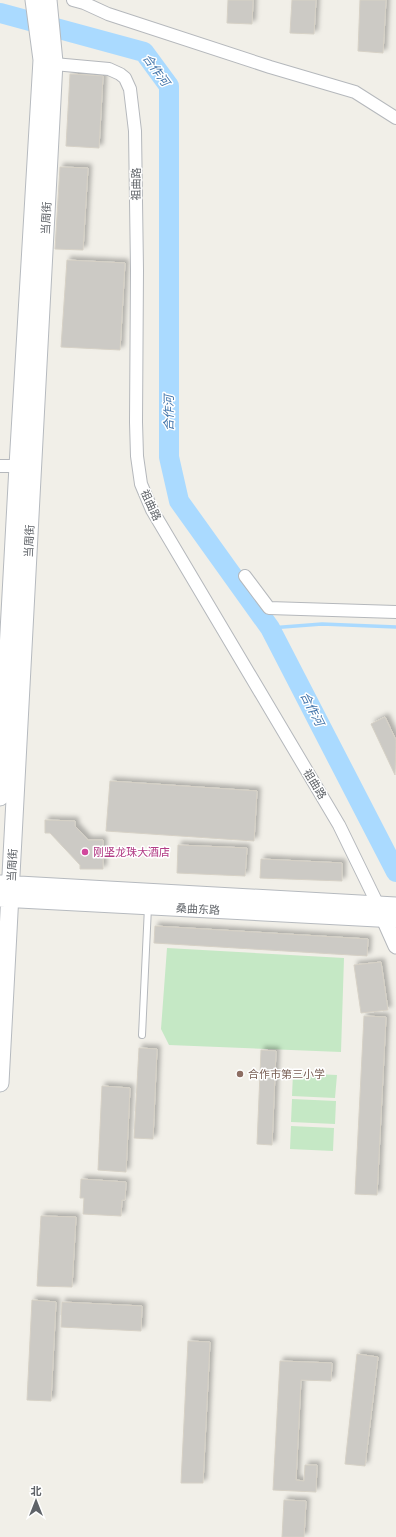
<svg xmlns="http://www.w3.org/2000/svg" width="396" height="1537" viewBox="0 0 396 1537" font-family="Cabin,'Noto Sans SC',sans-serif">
  <defs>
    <filter id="shadow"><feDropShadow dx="3.5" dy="-3.5" stdDeviation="2" flood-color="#0004"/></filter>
  </defs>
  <rect width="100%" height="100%" fill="#f1efe8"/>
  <path fill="#c5e8c5" d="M 167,948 L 344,958 L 341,1052 L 169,1045 L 161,1029 Z
    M 293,1073 L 337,1075 L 335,1098 L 292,1096 Z
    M 292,1099 L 336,1101 L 335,1124 L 291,1122 Z
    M 291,1126 L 334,1128 L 333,1151 L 290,1149 Z"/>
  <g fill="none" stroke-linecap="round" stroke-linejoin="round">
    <path stroke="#aadaff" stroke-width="3.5" d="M 270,628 L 322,624 L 396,627"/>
    <path stroke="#aadaff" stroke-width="20" d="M 0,13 L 144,52 L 169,86 L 169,457 L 179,501 L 270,628 L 396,872"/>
  </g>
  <path fill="#cccac5" stroke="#d6d1c6" filter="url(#shadow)" d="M 228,0 L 253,0 L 252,24 L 227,23 Z
    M 292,0 L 316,0 L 314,34 L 290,33 Z
    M 360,0 L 386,0 L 383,53 L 358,51 Z
    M 70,74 L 103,76 L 99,148 L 66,146 Z
    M 60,167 L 88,168 L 83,250 L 55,249 Z
    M 67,260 L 125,263 L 120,350 L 61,347 Z
    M 385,717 L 396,740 L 395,775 L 371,724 Z
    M 110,781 L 257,791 L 254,841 L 106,831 Z
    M 45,820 L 75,821 L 75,826 L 88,840 L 103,840 L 103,869 L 80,869 L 80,865 L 50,833 L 45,833 Z
    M 178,845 L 247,848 L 245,876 L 177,873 Z
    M 261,859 L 342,863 L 342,881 L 260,878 Z
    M 155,926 L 368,939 L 367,956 L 154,943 Z
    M 381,962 L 388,1010 L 361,1013 L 354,965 Z
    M 364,1016 L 386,1017 L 377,1195 L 355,1194 Z
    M 139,1048 L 157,1049 L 153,1139 L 134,1138 Z
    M 261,1050 L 276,1051 L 272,1145 L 257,1144 Z
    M 102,1086 L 130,1088 L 126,1172 L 98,1170 Z
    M 81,1179 L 126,1182 L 125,1200 L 122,1200 L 121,1216 L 83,1214 L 84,1198 L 80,1198 Z
    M 41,1216 L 76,1217 L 72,1287 L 37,1286 Z
    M 32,1300 L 56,1302 L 51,1401 L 27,1400 Z
    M 62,1302 L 142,1306 L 141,1331 L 61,1327 Z
    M 188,1341 L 210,1342 L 203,1483 L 181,1483 Z
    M 357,1354 L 378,1357 L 365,1466 L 345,1464 Z
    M 280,1361 L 332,1363 L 331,1381 L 301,1380 L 296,1480 L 304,1481 L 305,1465 L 317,1465 L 316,1492 L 273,1490 Z
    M 284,1500 L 306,1501 L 304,1537 L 282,1537 Z"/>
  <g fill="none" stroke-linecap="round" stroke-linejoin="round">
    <g stroke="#b5b8bc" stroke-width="8">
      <path id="service" d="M 142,1035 L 148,907"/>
    </g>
    <g stroke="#b5b8bc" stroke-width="14">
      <path id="minor" d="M 73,0 L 84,3 L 108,14 L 270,67 L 355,92 L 396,118
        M 54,64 L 109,69 L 120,74 L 125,78 L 130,89 L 135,131 L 137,270 L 136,422 L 137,456 L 141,484 L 152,510 L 339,825 L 378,905
        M 0,466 L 18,466
        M 245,576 L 269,608 L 396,612"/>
    </g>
    <g stroke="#b5b8bc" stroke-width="17">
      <path id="tertiary" d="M 379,908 L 396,946"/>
    </g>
    <g stroke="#b6babf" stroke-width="19">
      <path id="secondary" d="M 0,797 L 18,466 L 42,60 L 34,0
        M 1,884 L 396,906
        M 0,898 L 396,919
        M 0,1083 L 54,62 L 48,0"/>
    </g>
    <use href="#service" stroke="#fff" stroke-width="6"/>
    <use href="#minor" stroke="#fff" stroke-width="12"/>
    <use href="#tertiary" stroke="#fff" stroke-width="15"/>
    <use href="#secondary" stroke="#fff" stroke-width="17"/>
  </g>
  <circle fill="#d1479c" stroke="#fff" stroke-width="1.5" cx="85" cy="852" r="4"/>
  <circle fill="#8d6e63" stroke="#fff" stroke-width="1.5" cx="240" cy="1074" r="4"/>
  <g text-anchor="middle" stroke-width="3" stroke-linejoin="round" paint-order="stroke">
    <g font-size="11" fill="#5f6368" stroke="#fff">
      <text transform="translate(136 184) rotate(-90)" y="4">祖曲路</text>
      <text transform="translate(46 218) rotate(-87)" y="4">当周街</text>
      <text transform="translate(151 505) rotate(65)" y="4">祖曲路</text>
      <text transform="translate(29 541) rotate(-87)" y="4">当周街</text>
      <text transform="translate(315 784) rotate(59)" y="4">祖曲路</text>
      <text transform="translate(12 865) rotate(-87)" y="4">当周街</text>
      <text transform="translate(198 909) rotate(3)" y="4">桑曲东路</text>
    </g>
    <g font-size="11" fill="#b23c85" stroke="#fff" text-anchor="start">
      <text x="93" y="856">刚坚龙珠大酒店</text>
    </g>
    <g font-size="11" fill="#785e54" stroke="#fff" text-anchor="start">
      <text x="248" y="1078">合作市第三小学</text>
    </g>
    <g font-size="12" font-style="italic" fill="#4174aa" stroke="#fff">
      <text transform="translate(156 70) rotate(54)" y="4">合作河</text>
      <text transform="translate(169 413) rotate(-90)" y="4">合作河</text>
      <text transform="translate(312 709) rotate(63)" y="4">合作河</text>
    </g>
  </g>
  <g transform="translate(36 1501)" stroke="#ffffff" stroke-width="3" paint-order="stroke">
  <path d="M0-3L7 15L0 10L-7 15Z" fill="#5f6368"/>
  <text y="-6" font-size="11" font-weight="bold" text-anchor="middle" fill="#5f6368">北</text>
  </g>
</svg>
